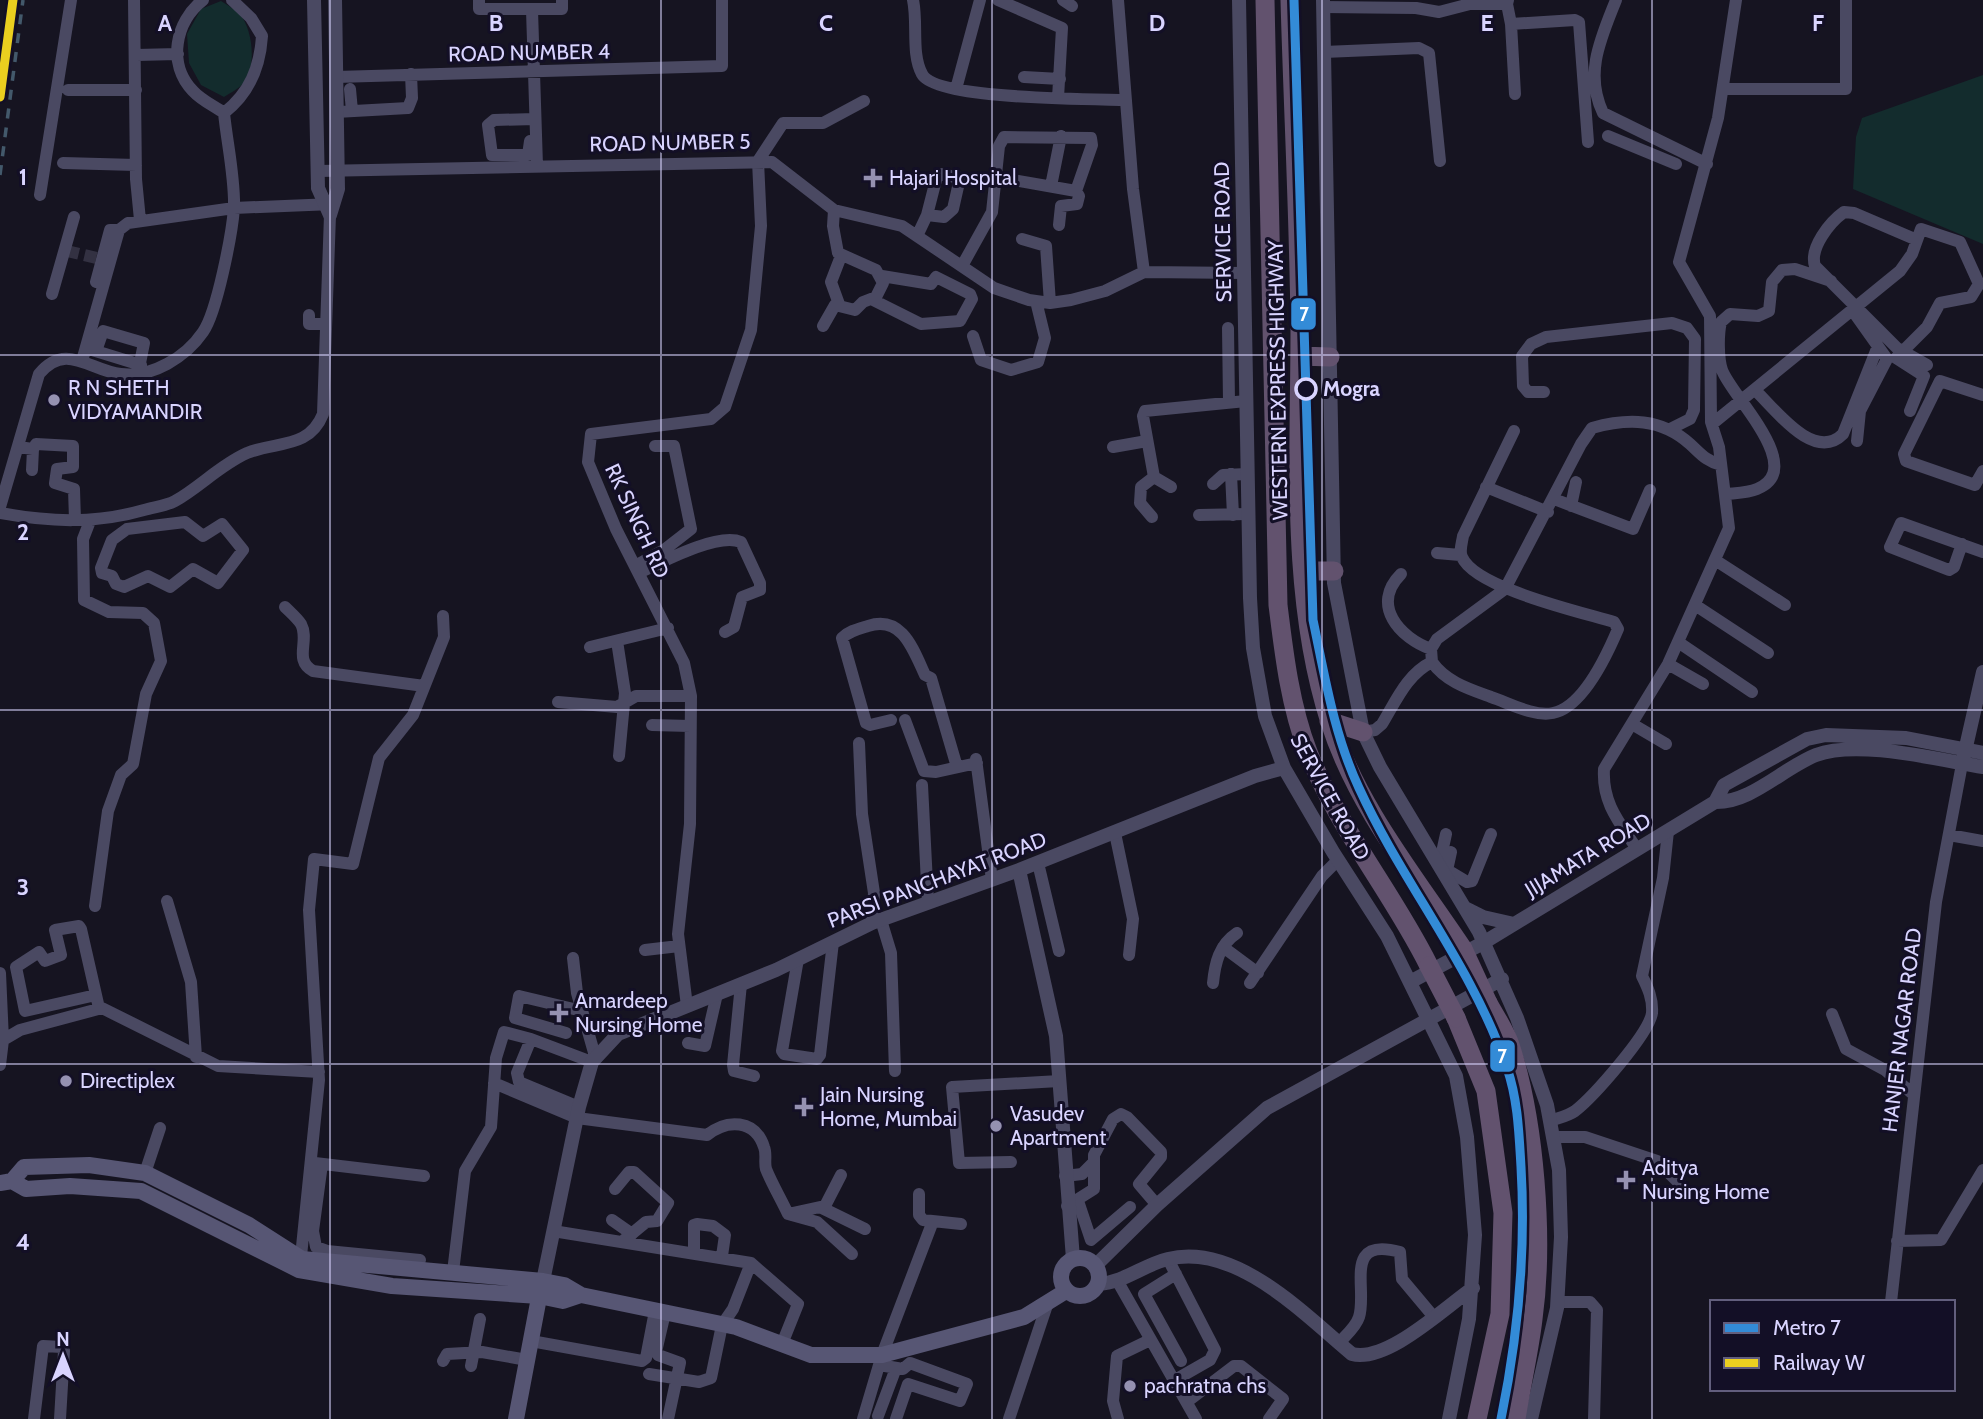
<svg xmlns="http://www.w3.org/2000/svg" width="1983" height="1419" viewBox="0 0 1983 1419" font-family="Cabin,sans-serif">
  <rect width="100%" height="100%" fill="#161421"/>
  <path fill="#132c2d" d="M 221,1 C 227,5 235,9 240,14 C 253,30 257,68 243,84 C 238,89 230,93 224,97 L 201,85 L 189,63 L 187,34 L 201,9 Z
    M 1983,75 L 1983,244 L 1853,189 L 1856,137 L 1862,118 Z"/>
  <g fill="none" stroke-linecap="round" stroke-linejoin="round">
    <path stroke="#333142" stroke-width="12" stroke-dasharray="12 6" stroke-linecap="butt" d="M 67,251 L 101,259"/>
    <path stroke="#4a4962" stroke-width="12" d="M 134,0 L 136,179 L 140,220
      M 203,0 C 175,22 167,64 193,91 C 201,100 214,106 224,113
      M 479,0 L 479,9 L 562,9 L 562,0
      M 913,0 C 918,23 911,54 922,74 C 935,100 1093,99 1126,100
      M 998,0 L 1062,28 L 1058,98
      M 1063,0 L 1072,6
      M 1118,0 L 1133,189 L 1144,272
      M 1616,0 C 1601,38 1584,73 1603,113 L 1707,164
      M 1507,4 L 1511,24 L 1575,20 L 1579,22 L 1588,142
      M 1323,7 L 1416,8 L 1439,12 L 1470,4 L 1507,4 L 1508,0
      M 532,10 L 537,166
      M 1511,24 L 1515,94
      M 1324,52 L 1419,48 L 1429,53 L 1440,161
      M 136,55 L 178,54
      M 336,77 L 722,66 L 722,0
      M 1024,77 L 1060,79
      M 350,89 L 352,111
      M 956,89 L 980,0
      M 1723,89 L 1846,89 L 1846,0
      M 68,90 L 136,90
      M 336,112 L 408,108 L 412,98 L 411,74
      M 224,113 C 250,93 260,67 262,36 L 251,18 L 232,0
      M 1608,136 L 1676,164
      M 530,141 L 528,155 L 492,155 L 488,125 L 494,120 L 535,119
      M 63,163 L 136,165
      M 319,171 L 772,162 L 834,210 L 902,226 L 994,288 L 1029,300 L 1050,303 L 1071,300 L 1105,291 L 1144,272 L 1244,273
      M 996,177 L 1076,191 L 1079,196 L 1077,204 L 1061,206 L 1059,225
      M 1051,186 L 1061,136
      M 40,195 L 71,0
      M 918,234 L 927,215 L 944,217 L 953,209 L 960,178 L 940,174 L 937,176 L 927,215
      M 1022,239 L 1046,246 L 1050,303
      M 1917,240 L 1854,213 L 1844,212 C 1830,222 1809,248 1815,266 L 1897,348 L 1927,365
      M 962,266 L 992,212 L 999,146 L 1004,137 L 1091,138 L 1092,145 L 1076,191
      M 96,282 L 110,230 L 119,230
      M 52,294 L 74,217
      M 873,300 L 921,324 L 960,321 L 972,299 L 970,294 L 936,277 L 931,284 L 882,276
      M 839,304 L 831,282 L 841,256
      M 1855,314 L 1887,359 L 1860,411 L 1857,441
      M 309,315 L 309,324 L 326,324
      M 823,326 L 835,305 L 855,310 L 863,302 L 876,297 L 883,283 L 876,270 L 838,253 L 833,226 L 834,210
      M 1228,328 L 1229,402
      M 973,336 L 981,360 L 1011,370 L 1038,362 L 1045,338 L 1036,301
      M 89,349 L 141,365
      M 96,351 L 103,331 L 144,343 L 138,373
      M 82,361 L 119,230 L 128,223 L 234,208 L 333,204
      M 1755,390 C 1775,409 1814,463 1843,434 L 1878,346
      M 1544,392 L 1528,392 L 1523,386 L 1522,356 L 1531,344 L 1546,337 L 1672,323 L 1687,328 L 1695,339 L 1694,410 L 1690,419 L 1670,429
      M 1983,395 L 1940,381 L 1904,454 L 1906,461 L 1975,485 L 1983,471
      M 1712,424 L 1900,271 L 1912,254 L 1921,229 L 1960,242 L 1979,284 L 1971,297 L 1940,303 L 1927,327 L 1896,358 L 1924,376 L 1910,411
      M 18,447 L 33,449 L 36,444 L 73,446 L 73,467 L 57,469 L 55,483 L 74,489 L 75,520
      M 1113,447 L 1147,441
      M 32,470 L 33,449
      M 1231,474 L 1233,515
      M 1154,477 L 1171,487
      M 1213,484 L 1223,475 L 1248,474
      M 1486,487 L 1548,512
      M 1726,494 C 1735,493 1748,493 1757,489 C 1808,468 1731,396 1722,370 C 1718,358 1718,334 1721,322 L 1730,314 L 1758,316 L 1769,311 L 1772,282 L 1782,270 L 1795,269 L 1831,281
      M 1554,499 L 1633,529 L 1650,490
      M 1571,506 L 1576,482
      M 0,507 L 39,374 C 66,341 90,371 121,374 C 152,378 186,357 203,332 C 217,312 232,234 234,208 C 235,178 227,143 224,113
      M 0,513 C 49,522 96,524 144,510 C 154,507 166,506 175,501 C 200,487 220,465 247,453 C 277,441 309,449 323,414 L 330,215
      M 1199,515 L 1248,514
      M 1152,517 L 1140,503 L 1141,487 L 1154,477 L 1143,416 L 1145,411 L 1246,401
      M 90,521 L 83,539 L 84,600 L 109,612 L 143,613 L 154,623 L 161,661 L 146,694 L 133,764 L 121,775 L 108,811 L 95,906
      M 185,522 L 203,536 L 222,524 L 243,550 L 218,583 L 193,569 L 170,587 L 148,576 L 124,587 L 116,584 L 112,576 L 102,573 L 101,568 L 112,540 L 127,529 Z
      M 1962,544 L 1954,567 L 1949,570 L 1890,547 L 1901,523 L 1983,552
      M 1437,553 L 1460,555
      M 1715,560 L 1785,605
      M 635,566 L 664,550 L 691,529 L 674,446 L 655,446
      M 639,573 C 662,562 718,532 741,542 L 760,583 L 760,590 L 742,597 L 734,627 L 725,632
      M 1401,574 C 1370,605 1400,638 1431,649
      M 1695,605 L 1768,653
      M 285,607 C 290,612 297,618 301,624 C 310,641 293,660 313,671 L 424,686
      M 617,641 L 625,693 L 619,756
      M 1678,642 L 1752,692
      M 590,647 L 668,628
      M 1432,662 C 1446,682 1469,689 1491,697 C 1509,703 1534,717 1553,713 C 1583,707 1607,655 1618,629 L 1614,622 C 1581,612 1475,588 1462,557 C 1459,551 1462,543 1463,536 L 1514,431
      M 1432,662 L 1431,649 L 1437,639 L 1505,589 L 1581,444 L 1592,428 C 1628,418 1661,418 1690,444 C 1701,454 1706,461 1721,465
      M 1668,664 L 1703,684
      M 558,702 L 617,707 L 636,696 L 691,696
      M 891,720 L 870,725 L 866,723 L 842,638 C 849,631 858,629 868,626 C 902,615 913,649 925,675 L 931,678 L 957,767
      M 905,720 L 924,771 L 936,772 L 977,763
      M 1632,724 L 1666,744
      M 652,725 L 690,726
      M 1363,732 L 1375,730 L 1382,724 C 1396,701 1407,674 1432,662
      M 859,743 L 862,814 L 874,893 L 872,923
      M 976,759 L 992,880
      M 922,785 L 928,903
      M 1115,833 L 1133,919 L 1129,955
      M 1949,835 L 1983,841
      M 1637,849 C 1619,822 1602,803 1604,769 L 1668,664 L 1729,528 L 1719,447 L 1711,422 L 1710,316 L 1679,262 L 1718,118 L 1736,0
      M 1038,863 L 1059,951
      M 1439,866 L 1446,834
      M 1447,870 L 1467,882 L 1472,881 L 1491,834
      M 1446,875 L 1451,852
      M 167,901 L 191,982 L 196,1057
      M 881,920 L 891,953 L 895,1071
      M 1223,947 L 1258,973
      M 645,950 L 679,946
      M 573,958 L 577,993 L 595,1056
      M 798,959 L 782,1051 L 784,1054 L 817,1059 L 820,1055 L 833,942
      M 0,973 L 3,1040
      M 1213,983 C 1215,963 1219,945 1237,933
      M 1250,983 L 1322,876 L 1338,860
      M 741,984 L 733,1065 L 734,1071 L 754,1076
      M 96,995 L 25,1011 L 16,967 L 39,952 L 45,961 L 61,955 L 55,930 L 79,926 L 81,929 L 99,1008
      M 687,1006 L 678,934 L 690,824 L 691,696 L 684,663 L 616,529 L 588,462 L 591,434 L 711,419 L 725,407 L 751,330 L 761,226 L 758,161 L 783,123 L 823,123 L 864,101
      M 1832,1014 L 1846,1049 L 1885,1070 L 1914,1095
      M 566,1033 L 515,1018 L 519,996 L 582,1011
      M 688,1043 L 705,1046 L 717,994
      M 0,1065 L 3,1040 L 20,1030 L 102,1008 L 218,1066 L 319,1072
      M 494,1083 L 577,1118 L 707,1135 C 727,1119 755,1119 764,1147 C 767,1154 764,1162 766,1169 C 772,1184 781,1199 788,1214 L 817,1222 L 852,1254
      M 579,1107 L 519,1082 L 517,1073 L 531,1039 L 592,1062
      M 1550,1121 C 1558,1118 1568,1116 1575,1111 C 1593,1097 1649,1034 1652,1013 C 1653,999 1648,988 1642,976 L 1663,878 L 1668,831
      M 1553,1137 L 1585,1137 L 1657,1161 L 1681,1185
      M 1011,1162 L 959,1163 L 952,1087 L 1059,1081
      M 315,1163 L 424,1176
      M 322,1164 L 313,1231 L 316,1247 L 327,1251 L 420,1260
      M 145,1173 L 160,1128
      M 1065,1176 L 1082,1174 L 1092,1164
      M 615,1189 L 629,1172 L 634,1172 L 668,1203 L 657,1221 L 646,1222 L 623,1241
      M 919,1194 L 919,1215 L 923,1220 L 961,1224
      M 1078,1201 L 1091,1240 L 1130,1207
      M 1067,1206 L 1094,1189 L 1094,1155 L 1113,1119 L 1121,1114 L 1127,1117 L 1161,1152 L 1161,1157 L 1139,1184 L 1157,1205
      M 824,1208 L 841,1175
      M 788,1214 L 820,1207 L 865,1229
      M 612,1220 L 632,1234
      M 553,1231 L 751,1263 L 733,1309 L 722,1325 L 711,1378 L 699,1382 L 649,1374
      M 1897,1241 L 1941,1240 L 1983,1170
      M 694,1252 L 694,1225 L 697,1224 L 713,1226 L 725,1235 L 722,1256
      M 1168,1259 L 1215,1350 L 1210,1360 L 1175,1380
      M 751,1263 L 798,1304 L 782,1344
      M 300,1266 L 319,1080 L 309,910 L 314,859 L 353,864 L 379,758 L 413,715 L 444,637 L 443,616
      M 453,1272 L 465,1171 L 491,1127 L 496,1058 L 504,1032 L 531,1039
      M 1176,1274 L 1144,1294 L 1181,1361
      M 1118,1282 L 1196,1419
      M 1557,1302 L 1590,1302 L 1597,1310 L 1594,1419
      M 1891,1302 L 1936,902 L 1962,764
      M 665,1313 L 656,1352 L 658,1355 L 680,1363 L 668,1419
      M 531,1341 L 642,1361 L 646,1358 L 655,1311
      M 1339,1343 C 1345,1336 1356,1327 1359,1317 C 1368,1289 1342,1236 1400,1252 L 1402,1279 L 1433,1316
      M 443,1361 L 447,1354 L 482,1352 L 527,1360
      M 879,1365 L 903,1369 L 910,1363 L 967,1384 L 960,1401 L 908,1384 L 896,1419
      M 471,1366 L 480,1319
      M 1188,1401 L 1234,1366 L 1241,1366 L 1283,1399 L 1269,1419
      M 878,1416 L 896,1368
      M 34,1419 L 43,1346 L 62,1347 L 64,1351 L 60,1419
      M 863,1419 L 882,1355 L 933,1221
      M 1009,1419 L 1047,1305
      M 1118,1419 L 1113,1401 L 1117,1356 L 1150,1340"/>
    <path stroke="#4a4962" stroke-width="14" d="M 314,0 L 318,188 L 330,215
      M 1239,0 L 1250,598 L 1253,648 L 1265,716 L 1284,768 L 1333,852 L 1387,936 L 1456,1076 L 1467,1137 L 1475,1235 L 1469,1319 L 1449,1419
      M 1323,0 L 1334,583 L 1363,732 L 1380,767 L 1479,932 L 1517,1018 L 1547,1105 L 1559,1170 L 1561,1237 L 1557,1308 L 1531,1419
      M 330,215 L 338,189 L 335,0
      M 1963,760 L 1983,672
      M 1715,802 C 1751,803 1783,768 1816,755 C 1858,739 1939,760 1983,767
      M 1019,870 L 1056,1036 L 1073,1259
      M 1465,908 L 1483,917 L 1514,924
      M 1410,982 L 1483,943 L 1715,802 L 1724,785 L 1807,739 L 1826,735 L 1906,738 L 1983,753
      M 1096,1265 L 1157,1205 L 1267,1108 L 1502,979
      M 543,1281 L 579,1107 L 592,1062 L 618,1034 L 776,970 L 872,923 L 1019,870 L 1255,776 L 1284,768
      M 1099,1284 C 1125,1282 1143,1265 1168,1259 C 1236,1242 1305,1315 1352,1354 C 1387,1363 1444,1308 1473,1288"/>
    <path stroke="#575674" stroke-width="16" d="M 12,1181 L 24,1167 L 89,1165 L 145,1173 L 249,1225 L 302,1259 L 543,1281 L 564,1285 L 581,1295 L 736,1327 L 811,1355 L 882,1355 L 1024,1317 L 1066,1291
      M 0,1183 L 12,1181 L 26,1189 L 70,1186 L 141,1191 L 299,1270 L 392,1286 L 539,1296 L 563,1301 L 581,1295
      M1061 1277a19 19 0 1 1 38 0a19 19 0 1 1-38 0Z
      M 516,1419 L 541,1287"/>
    <path stroke="#62526e" stroke-width="19" d="M 1265,0 L 1278,605 C 1284,654 1290,705 1308,752 C 1338,828 1393,893 1429,966
      M 1290,0 C 1293,109 1299,218 1300,328 C 1300,457 1290,597 1330,722 C 1356,805 1415,877 1463,949
      M 1300,356 L 1330,357
      M 1305,571 L 1334,571
      M 1329,721 L 1363,732
      M 1488,1003 C 1495,1016 1505,1030 1510,1045 C 1535,1122 1544,1239 1533,1319 C 1529,1353 1521,1386 1516,1419
      M 1456,1018 L 1486,1091 L 1503,1213 L 1500,1314 L 1477,1419"/>
    <path stroke="#43596b" stroke-width="3.5" stroke-dasharray="10 9" stroke-linecap="butt" d="M 0,175 L 23,0"/>
    <path stroke="#62526e" stroke-width="19" d="M 1463,949 L 1488,1003
      M 1429,966 L 1456,1018"/>
    <g stroke="#130f26" stroke-width="14">
      <path id="rail-1" d="M 0,97 L 13,0"/>
    </g>
    <use href="#rail-1" stroke="#ebcf1f" stroke-width="9"/>
    <g stroke="#130f26" stroke-width="14">
      <path id="metro-1" d="M 1294,0 L 1313,620 C 1325,677 1334,735 1359,788 C 1403,884 1473,967 1507,1068 C 1518,1100 1519,1134 1521,1167 C 1526,1252 1518,1336 1501,1419"/>
    </g>
    <use href="#metro-1" stroke="#338bd7" stroke-width="9"/>
  </g>
  <path fill="none" stroke="#d9d4ff" stroke-width="2" stroke-opacity="0.55" d="M 330,0 L 330,1419M 661,0 L 661,1419M 992,0 L 992,1419M 1322,0 L 1322,1419M 1652,0 L 1652,1419M 0,355 L 1983,355M 0,710 L 1983,710M 0,1064 L 1983,1064"/>
  <g fill="#9591b1" stroke="#130f26" stroke-width="2.5">
    <path d="M869.5 167.5h7v7h7v7h-7v7h-7v-7h-7v-7h7z"/>
    <circle cx="54" cy="400" r="7"/>
    <path d="M555.5 1002.5h7v7h7v7h-7v7h-7v-7h-7v-7h7z"/>
    <circle cx="66" cy="1081" r="7"/>
    <path d="M800.5 1096.5h7v7h7v7h-7v7h-7v-7h-7v-7h7z"/>
    <circle cx="996" cy="1126" r="7"/>
    <path d="M1622.5 1169.5h7v7h7v7h-7v7h-7v-7h-7v-7h7z"/>
    <circle cx="1130" cy="1386" r="7"/>
  </g>
  <circle fill="#130f26" stroke="#d9d4ff" stroke-width="3.5" cx="1306" cy="389" r="10"/>
  <g text-anchor="middle" stroke-width="6" stroke-linejoin="round" paint-order="stroke">
    <g font-size="21" fill="#d9d4ff" stroke="#130f26">
      <text transform="translate(529 53) rotate(-1)" y="7">ROAD NUMBER 4</text>
      <text transform="translate(670 143) rotate(-1)" y="7">ROAD NUMBER 5</text>
      <text transform="translate(1223 232) rotate(-91)" y="7">SERVICE ROAD</text>
      <text transform="translate(1278 380) rotate(-91)" y="7">WESTERN EXPRESS HIGHWAY</text>
      <text transform="translate(637 521) rotate(65)" y="7">RK SINGH RD</text>
      <text transform="translate(1330 797) rotate(61)" y="7">SERVICE ROAD</text>
      <text transform="translate(1588 855) rotate(-31)" y="7">JIJAMATA ROAD</text>
      <text transform="translate(937 880) rotate(-21)" y="7">PARSI PANCHAYAT ROAD</text>
      <text transform="translate(1902 1030) rotate(-83)" y="7">HANJER NAGAR ROAD</text>
    </g>
    <g font-size="21" fill="#d9d4ff" stroke="#130f26" text-anchor="start">
      <text x="889" y="185">Hajari Hospital</text>
      <text x="68" y="395">R N SHETH<tspan x="68" dy="24">VIDYAMANDIR</tspan></text>
      <text x="575" y="1008">Amardeep<tspan x="575" dy="24">Nursing Home</tspan></text>
      <text x="80" y="1088">Directiplex</text>
      <text x="820" y="1102">Jain Nursing<tspan x="820" dy="24">Home, Mumbai</tspan></text>
      <text x="1010" y="1121">Vasudev<tspan x="1010" dy="24">Apartment</tspan></text>
      <text x="1642" y="1175">Aditya<tspan x="1642" dy="24">Nursing Home</tspan></text>
      <text x="1144" y="1393">pachratna chs</text>
    </g>
    <g font-size="21" font-weight="bold" fill="#d9d4ff" stroke="#130f26" text-anchor="start">
      <text x="1323" y="396">Mogra</text>
    </g>
  </g>
  <g font-size="23" text-anchor="middle" font-weight="bold" fill="#d9d4ff" stroke="#130f26" stroke-width="6" stroke-linejoin="round" paint-order="stroke">
    <text x="165" y="31">A</text>
    <text x="496" y="31">B</text>
    <text x="826" y="31">C</text>
    <text x="1157" y="31">D</text>
    <text x="1487" y="31">E</text>
    <text x="1818" y="31">F</text>
    <text x="23" y="185">1</text>
    <text x="23" y="540">2</text>
    <text x="23" y="895">3</text>
    <text x="23" y="1250">4</text>
  </g>
  <g stroke="#130f26" stroke-width="2.5">
    <rect x="1290" y="297" width="27" height="34" rx="7" fill="#338bd7"/>
    <rect x="1489" y="1039" width="27" height="34" rx="7" fill="#338bd7"/>
  </g>
  <g font-size="19" text-anchor="middle" font-weight="bold" fill="#fff">
    <text x="1304" y="321">7</text>
    <text x="1502" y="1063">7</text>
  </g>
  <rect x="1710" y="1300" width="245" height="91" fill="#130f26" stroke="#625e7d" stroke-width="2"/>
  <rect x="1724" y="1323" width="35" height="10" fill="#338bd7" stroke="#625e7d" stroke-width="2"/>
  <text x="1773" y="1335" font-size="21" fill="#d9d4ff">Metro 7</text>
  <rect x="1724" y="1358" width="35" height="10" fill="#ebcf1f" stroke="#625e7d" stroke-width="2"/>
  <text x="1773" y="1370" font-size="21" fill="#d9d4ff">Railway W</text>
  <g transform="translate(63 1356)" stroke="#130f26" stroke-width="5" paint-order="stroke">
  <path d="M0-5L12 26L0 18L-12 26Z" fill="#d9d4ff"/>
  <text y="-10" font-size="19" font-weight="bold" text-anchor="middle" fill="#d9d4ff">N</text>
  </g>
</svg>
